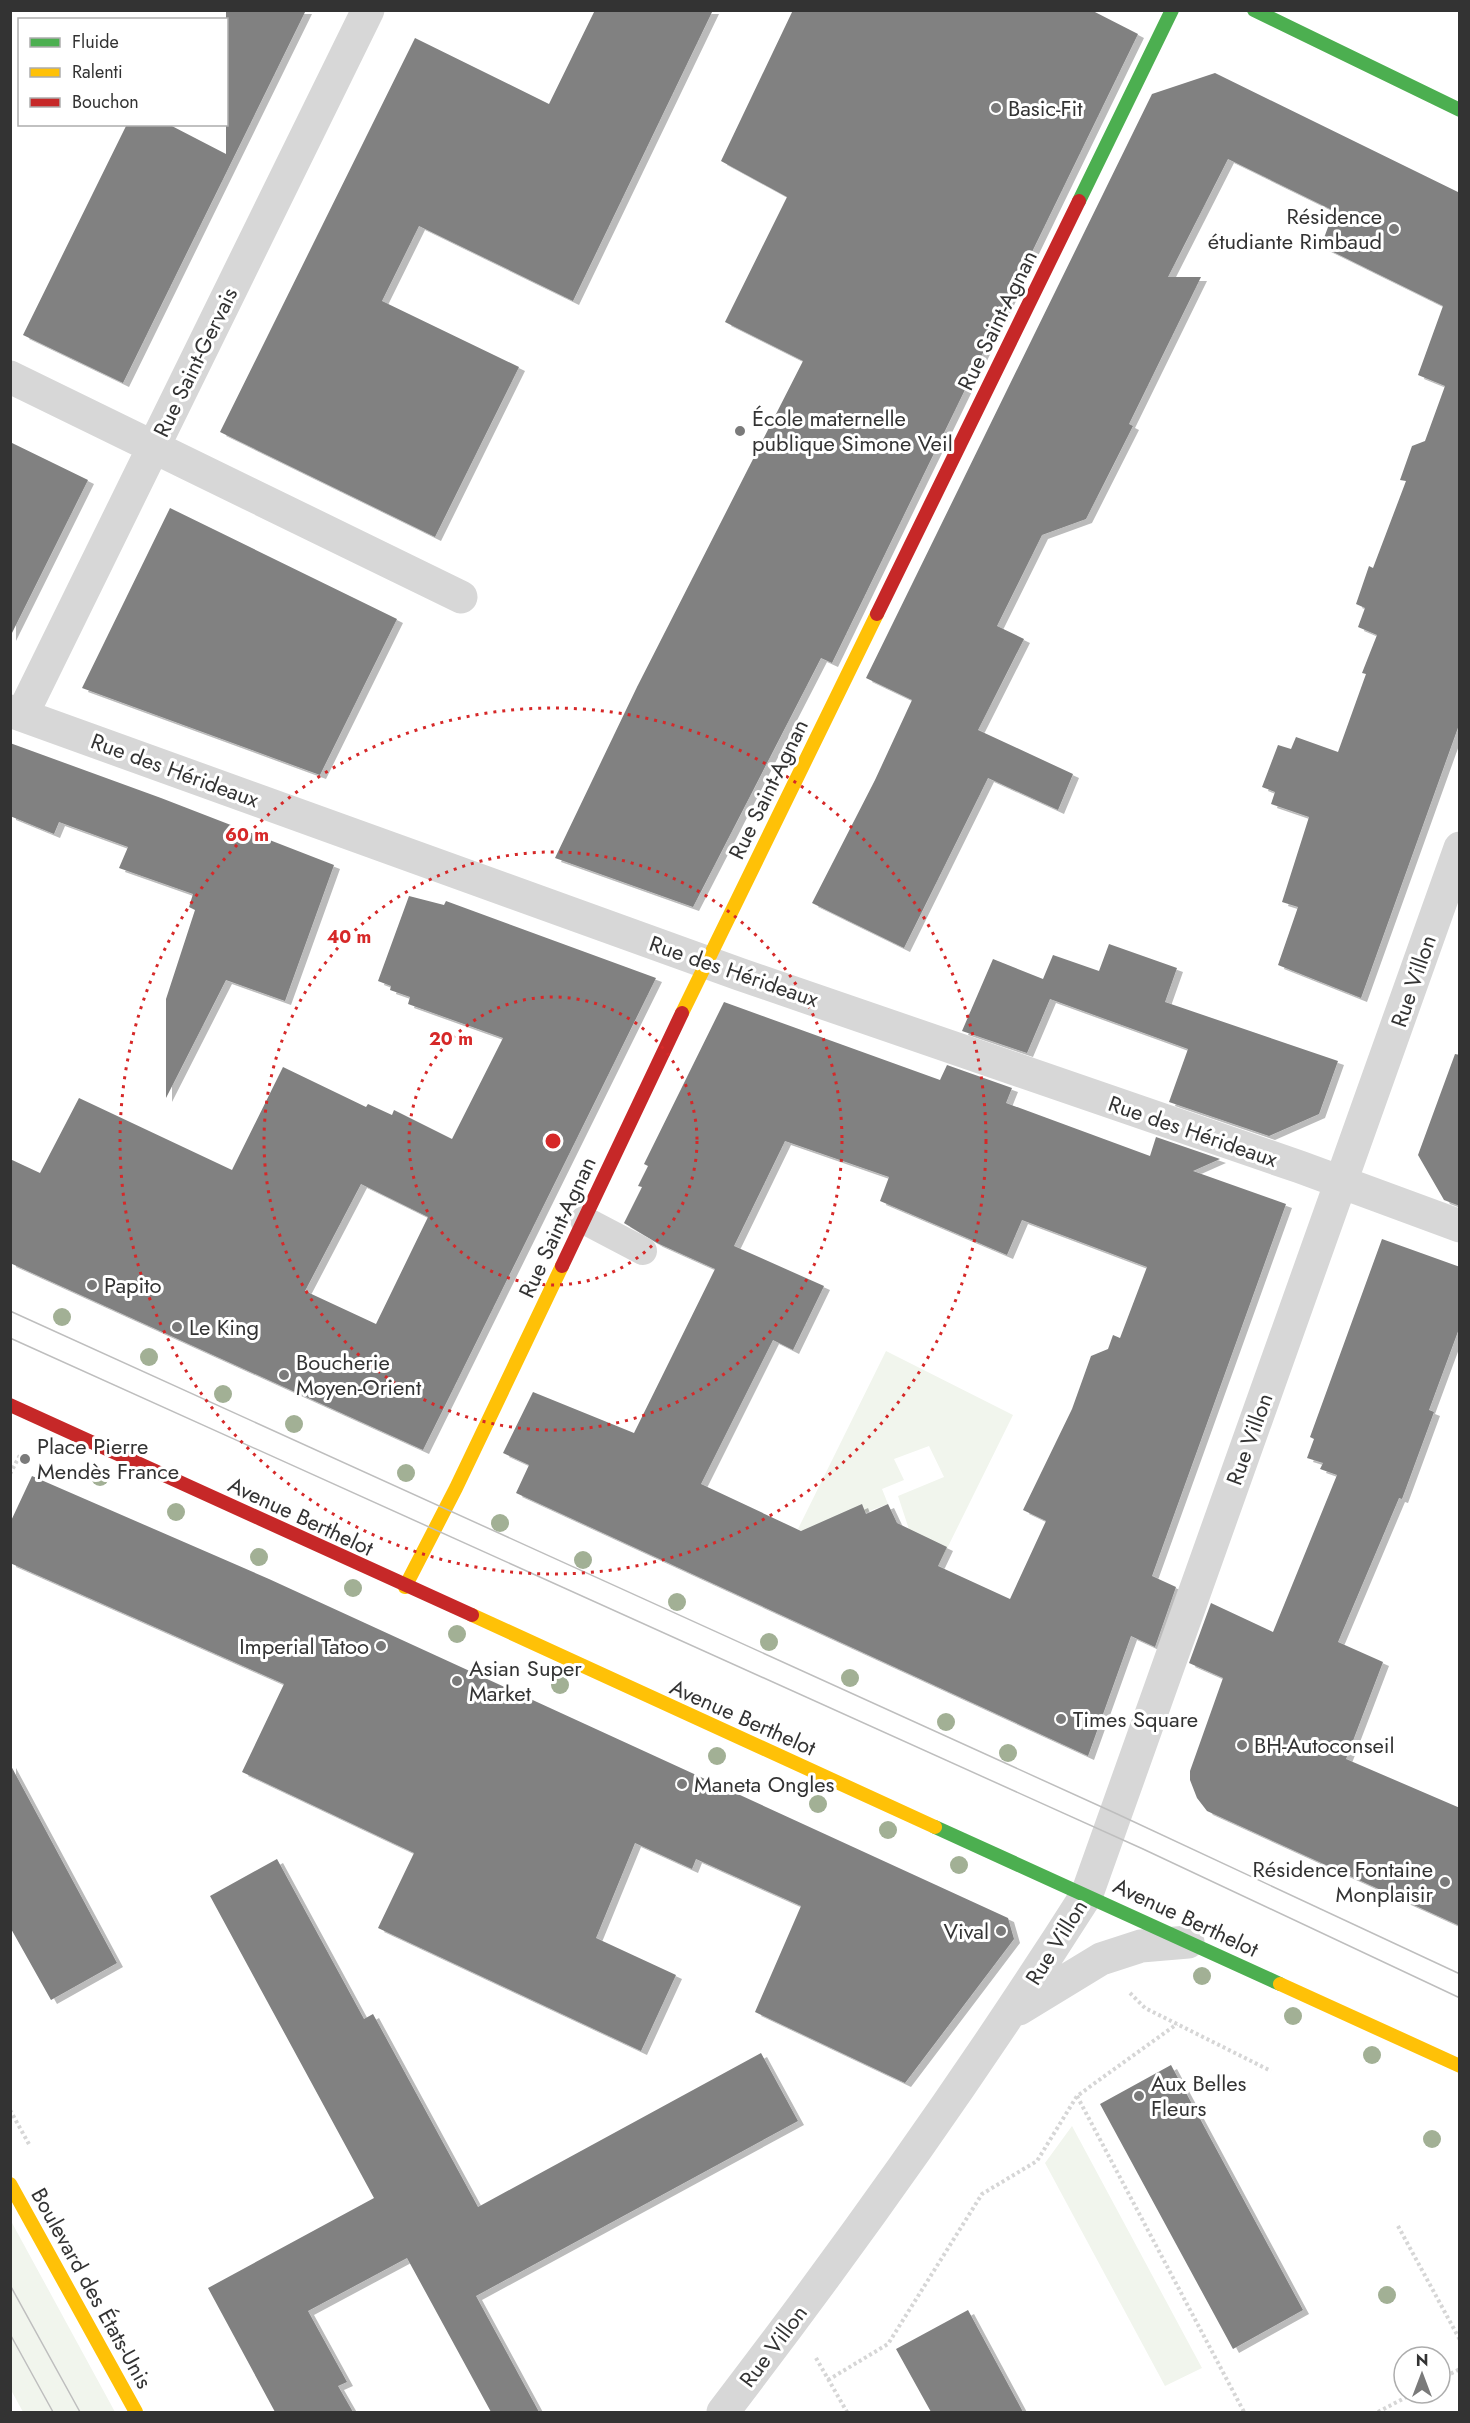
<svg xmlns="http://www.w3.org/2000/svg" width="1470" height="2423" viewBox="0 0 1470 2423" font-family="Jost,sans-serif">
  <defs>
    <filter id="shadow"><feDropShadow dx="6" dy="4" stdDeviation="0" flood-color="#0004"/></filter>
  </defs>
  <rect width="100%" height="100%" fill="#fff"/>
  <path fill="#f1f5ed" d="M 886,1351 L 1013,1415 L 928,1587 L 898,1496 L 944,1477 L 929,1446 L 894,1459 L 904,1480 L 882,1489 L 888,1504 L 808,1534 L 798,1529 Z
    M 1072,2126 L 1202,2368 L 1165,2386 L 1045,2163 Z
    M 10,2221 L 11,2221 L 115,2412 L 23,2412 L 11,2390 Z"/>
  <path fill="#818181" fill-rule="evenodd" filter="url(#shadow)" d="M 226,10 L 306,10 L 123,383 L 23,335 L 127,124 L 168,124 L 226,154 Z
    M 595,10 L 713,10 L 573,301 L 419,226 L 382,301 L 519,367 L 435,537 L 220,432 L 415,38 L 549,104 Z
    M 793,10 L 1091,10 L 1138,34 L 832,663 L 821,658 L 693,907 L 555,858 L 637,687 L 803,361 L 725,322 L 787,197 L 721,161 Z
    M 1215,73 L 1460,193 L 1460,722 L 1361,998 L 1278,965 L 1298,907 L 1282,902 L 1309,817 L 1271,804 L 1275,792 L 1262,787 L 1278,745 L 1291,749 L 1296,737 L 1338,752 L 1366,674 L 1362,673 L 1377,635 L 1358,627 L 1365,608 L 1356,604 L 1369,566 L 1373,568 L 1406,481 L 1400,480 L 1412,446 L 1425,441 L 1445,386 L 1418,375 L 1443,306 L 1321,246 L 1334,211 L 1228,159 L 1168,277 L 1201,277 L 1129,424 L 1133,426 L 1086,519 L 1042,535 L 997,626 L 1024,639 L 978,730 L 1073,774 L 1058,810 L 988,778 L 904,948 L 812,903 L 875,780 L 912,700 L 866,678 L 1152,94 Z
    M 10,442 L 88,480 L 10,637 Z
    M 170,508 L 397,619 L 320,775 L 82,688 Z
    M 10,743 L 161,798 L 334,865 L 285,1001 L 226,980 L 166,1098 L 166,999 L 195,910 L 189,907 L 193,894 L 119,868 L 128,847 L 59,822 L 54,834 L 10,816 Z
    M 409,896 L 444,905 L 446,901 L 656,978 L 423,1450 L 10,1263 L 10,1159 L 40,1173 L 79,1098 L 232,1170 L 283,1067 L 366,1107 L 368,1104 L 392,1115 L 394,1110 L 452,1139 L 503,1038 L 408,1004 L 410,997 L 390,990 L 391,986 L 378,981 ZM 361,1184 L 428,1217 L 376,1324 L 305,1291 Z
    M 1109,944 L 1177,968 L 1165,1002 L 1338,1061 L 1319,1114 L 1269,1136 L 1169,1102 L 1188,1049 L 1050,999 L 1027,1053 L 962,1031 L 993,959 L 1043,979 L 1053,955 L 1099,971 Z
    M 724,1002 L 940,1080 L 947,1065 L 1012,1088 L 1006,1103 L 1150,1156 L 1156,1137 L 1220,1159 L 1193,1171 L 1286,1204 L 1152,1576 L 1176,1587 L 1155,1647 L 1131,1636 L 1088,1756 L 516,1493 L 529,1465 L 503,1453 L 533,1392 L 634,1433 L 715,1269 L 657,1243 L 624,1223 L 642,1187 L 638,1186 L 648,1166 L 644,1164 ZM 785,1141 L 889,1177 L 880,1201 L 1007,1255 L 1022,1220 L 1147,1267 L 1120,1338 L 1113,1335 L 1108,1349 L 1091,1356 L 1072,1409 L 1023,1510 L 1046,1521 L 1010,1599 L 938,1566 L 947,1547 L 897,1523 L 888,1504 L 866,1514 L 862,1504 L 801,1531 L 701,1484 L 773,1340 L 793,1350 L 824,1286 L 734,1246 Z
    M 1455,1054 L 1460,1055 L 1460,1206 L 1444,1200 L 1418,1155 Z
    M 1382,1239 L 1460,1267 L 1460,1326 L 1429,1410 L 1434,1412 L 1402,1499 L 1399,1498 L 1338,1642 L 1383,1662 L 1346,1759 L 1460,1808 L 1460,1926 L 1207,1811 L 1197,1798 L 1190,1780 L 1190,1771 L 1223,1678 L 1189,1663 L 1211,1603 L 1273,1632 L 1337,1475 L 1320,1469 L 1323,1463 L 1307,1458 L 1314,1439 L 1310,1437 Z
    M 32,1476 L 269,1579 L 1008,1918 L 1014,1939 L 905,2083 L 755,2012 L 801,1906 L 696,1859 L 692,1869 L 635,1843 L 596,1938 L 676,1975 L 641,2051 L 378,1928 L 414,1853 L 242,1772 L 284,1684 L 10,1563 L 10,1523 Z
    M 10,1764 L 117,1963 L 51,2000 L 10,1927 Z
    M 277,1859 L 364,2019 L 373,2014 L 478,2207 L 761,2053 L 798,2121 L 476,2296 L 539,2412 L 491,2412 L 407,2258 L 308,2311 L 347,2382 L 338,2386 L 353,2412 L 275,2412 L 208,2288 L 374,2198 L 210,1896 Z
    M 1171,2065 L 1303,2310 L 1233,2349 L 1100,2104 Z
    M 968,2310 L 1023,2412 L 931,2412 L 896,2349 Z"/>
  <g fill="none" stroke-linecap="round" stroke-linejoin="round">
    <path stroke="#d6d6d6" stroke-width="4" stroke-dasharray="3 3" stroke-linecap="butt" d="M 10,1474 L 20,1455
      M 1130,1993 L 1145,2008 L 1271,2071
      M 1077,2096 L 1244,2412
      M 10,2110 L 30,2146
      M 1398,2226 L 1460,2340
      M 816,2358 L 847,2412
      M 1440,2379 L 1460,2369
      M 828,2380 L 888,2344 L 982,2194 L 1037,2161 L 1077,2096 L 1177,2024
      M 1378,2412 L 1414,2393"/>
    <path stroke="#d7d7d7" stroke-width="28" d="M 584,1220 L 643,1251"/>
    <path stroke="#d7d7d7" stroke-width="33" d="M 10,377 L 461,597
      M 10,711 L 739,974 L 1300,1167 L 1460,1226
      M 22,715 L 368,10
      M 1019,2009 L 1101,1959 L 1141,1946 L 1188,1942
      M 723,2412 C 851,2245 974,2072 1087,1894 L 1460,848"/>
    <path stroke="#4caf50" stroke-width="14" d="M 1254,10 L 1460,110
      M 1079,201 L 1172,10
      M 935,1827 L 1280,1984"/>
    <path stroke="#ffc107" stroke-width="14" d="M 682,1013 L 877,614
      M 405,1587 L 456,1488 L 562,1266
      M 472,1615 L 935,1827
      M 1280,1984 L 1460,2066
      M 10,2184 L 136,2412"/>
    <path stroke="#c62828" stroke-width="14" d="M 877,614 L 1079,201
      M 562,1266 L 682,1013
      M 10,1405 L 472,1615"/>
    <path stroke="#bebebe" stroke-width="1.5" d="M 10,1311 L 1115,1813 L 1460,1974
      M 10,1338 L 1143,1849 L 1460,1998
      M 10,2285 L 80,2412
      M 10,2334 L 53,2412"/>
  </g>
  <g fill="#a2b095">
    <circle cx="62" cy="1317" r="9"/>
    <circle cx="149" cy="1357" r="9"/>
    <circle cx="223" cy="1394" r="9"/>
    <circle cx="294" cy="1424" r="9"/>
    <circle cx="406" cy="1473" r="9"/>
    <circle cx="100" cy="1477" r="9"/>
    <circle cx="176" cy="1512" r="9"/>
    <circle cx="500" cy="1523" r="9"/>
    <circle cx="259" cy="1557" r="9"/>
    <circle cx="583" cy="1560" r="9"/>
    <circle cx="353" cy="1588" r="9"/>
    <circle cx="677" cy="1602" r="9"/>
    <circle cx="457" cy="1634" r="9"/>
    <circle cx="769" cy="1642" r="9"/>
    <circle cx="850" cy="1678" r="9"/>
    <circle cx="560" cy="1685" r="9"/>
    <circle cx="946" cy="1722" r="9"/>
    <circle cx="1008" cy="1753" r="9"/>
    <circle cx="717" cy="1756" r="9"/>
    <circle cx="818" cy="1804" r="9"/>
    <circle cx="888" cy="1830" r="9"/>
    <circle cx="959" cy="1865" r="9"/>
    <circle cx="1202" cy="1976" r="9"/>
    <circle cx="1293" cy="2016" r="9"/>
    <circle cx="1372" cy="2055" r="9"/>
    <circle cx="1432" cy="2139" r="9"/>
    <circle cx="1387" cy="2295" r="9"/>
  </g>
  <g fill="none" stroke="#d62828" stroke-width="3" stroke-dasharray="3 6">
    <circle cx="553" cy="1141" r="144"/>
    <circle cx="553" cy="1141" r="289"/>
    <circle cx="553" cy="1141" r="433"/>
  </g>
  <g fill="#7a7a7a" stroke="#fff" stroke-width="2">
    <circle cx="996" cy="108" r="6"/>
    <circle cx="1394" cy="229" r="6"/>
    <circle cx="740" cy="431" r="6"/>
    <circle cx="92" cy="1285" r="6"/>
    <circle cx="177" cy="1327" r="6"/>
    <circle cx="284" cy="1375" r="6"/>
    <circle cx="25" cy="1459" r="6"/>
    <circle cx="381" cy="1646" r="6"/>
    <circle cx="457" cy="1681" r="6"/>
    <circle cx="1061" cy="1719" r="6"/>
    <circle cx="1242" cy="1745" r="6"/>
    <circle cx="682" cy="1784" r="6"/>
    <circle cx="1445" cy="1882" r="6"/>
    <circle cx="1001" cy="1931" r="6"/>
    <circle cx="1139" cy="2096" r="6"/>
  </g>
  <g text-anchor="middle" stroke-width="6" stroke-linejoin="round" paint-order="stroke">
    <g font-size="22" fill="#333" stroke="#fff" text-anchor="start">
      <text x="1008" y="116">Basic-Fit</text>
      <text x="1382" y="224" text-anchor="end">Résidence<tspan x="1382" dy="25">étudiante Rimbaud</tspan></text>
      <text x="752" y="426">École maternelle<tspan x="752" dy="25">publique Simone Veil</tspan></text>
      <text x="104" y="1293">Papito</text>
      <text x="189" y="1335">Le King</text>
      <text x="296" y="1370">Boucherie<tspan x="296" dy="25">Moyen-Orient</tspan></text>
      <text x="37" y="1454">Place Pierre<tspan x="37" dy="25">Mendès France</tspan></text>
      <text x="369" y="1654" text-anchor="end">Imperial Tatoo</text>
      <text x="469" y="1676">Asian Super<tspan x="469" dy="25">Market</tspan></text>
      <text x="1073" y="1727">Times Square</text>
      <text x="1254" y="1753">BH-Autoconseil</text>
      <text x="694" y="1792">Maneta Ongles</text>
      <text x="1433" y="1877" text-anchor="end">Résidence Fontaine<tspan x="1433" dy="25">Monplaisir</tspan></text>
      <text x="989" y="1939" text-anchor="end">Vival</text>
      <text x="1151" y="2091">Aux Belles<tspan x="1151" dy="25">Fleurs</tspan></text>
    </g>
    <g font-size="22" fill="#333" stroke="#fff">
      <text transform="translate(997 320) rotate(-64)" y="8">Rue Saint-Agnan</text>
      <text transform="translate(195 362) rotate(-64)" y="8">Rue Saint-Gervais</text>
      <text transform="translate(175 770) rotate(20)" y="8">Rue des Hérideaux</text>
      <text transform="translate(768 789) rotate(-64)" y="8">Rue Saint-Agnan</text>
      <text transform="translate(734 971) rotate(19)" y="8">Rue des Hérideaux</text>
      <text transform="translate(1413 981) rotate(-71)" y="8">Rue Villon</text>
      <text transform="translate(1193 1131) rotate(19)" y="8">Rue des Hérideaux</text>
      <text transform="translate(557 1227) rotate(-65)" y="8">Rue Saint-Agnan</text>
      <text transform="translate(1249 1439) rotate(-70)" y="8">Rue Villon</text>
      <text transform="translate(301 1516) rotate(25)" y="8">Avenue Berthelot</text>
      <text transform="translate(743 1717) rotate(24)" y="8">Avenue Berthelot</text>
      <text transform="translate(1186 1917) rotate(25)" y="8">Avenue Berthelot</text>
      <text transform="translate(1056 1942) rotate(-58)" y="8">Rue Villon</text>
      <text transform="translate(92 2288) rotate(61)" y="8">Boulevard des États-Unis</text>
      <text transform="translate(773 2346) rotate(-53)" y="8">Rue Villon</text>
    </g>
  </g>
  <circle cx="553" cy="1141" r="9" fill="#d62828" stroke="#fff" stroke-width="3"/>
  <g font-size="18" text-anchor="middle" font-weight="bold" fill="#d62828" stroke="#fff" stroke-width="6" stroke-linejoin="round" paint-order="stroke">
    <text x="247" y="841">60 m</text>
    <text x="349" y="943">40 m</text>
    <text x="451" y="1045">20 m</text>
  </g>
  <rect width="1470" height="2423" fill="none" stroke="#333333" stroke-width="24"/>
  <rect x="18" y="18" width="210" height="108" fill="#ffffff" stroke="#adadad" stroke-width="1.5"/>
  <rect x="30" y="38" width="30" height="9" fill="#4caf50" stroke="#adadad" stroke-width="1.5"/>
  <text x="72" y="48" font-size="18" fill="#333333">Fluide</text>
  <rect x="30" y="68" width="30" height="9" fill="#ffc107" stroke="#adadad" stroke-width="1.5"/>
  <text x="72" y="78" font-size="18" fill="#333333">Ralenti</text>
  <rect x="30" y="98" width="30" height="9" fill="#c62828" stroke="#adadad" stroke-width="1.5"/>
  <text x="72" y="108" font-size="18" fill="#333333">Bouchon</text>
  <g transform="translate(1422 2375)"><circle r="28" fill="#ffffff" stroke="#adadad" stroke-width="1.5"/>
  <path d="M0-4.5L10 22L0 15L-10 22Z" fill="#7a7a7a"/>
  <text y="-9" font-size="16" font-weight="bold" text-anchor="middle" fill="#333333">N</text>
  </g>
</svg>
